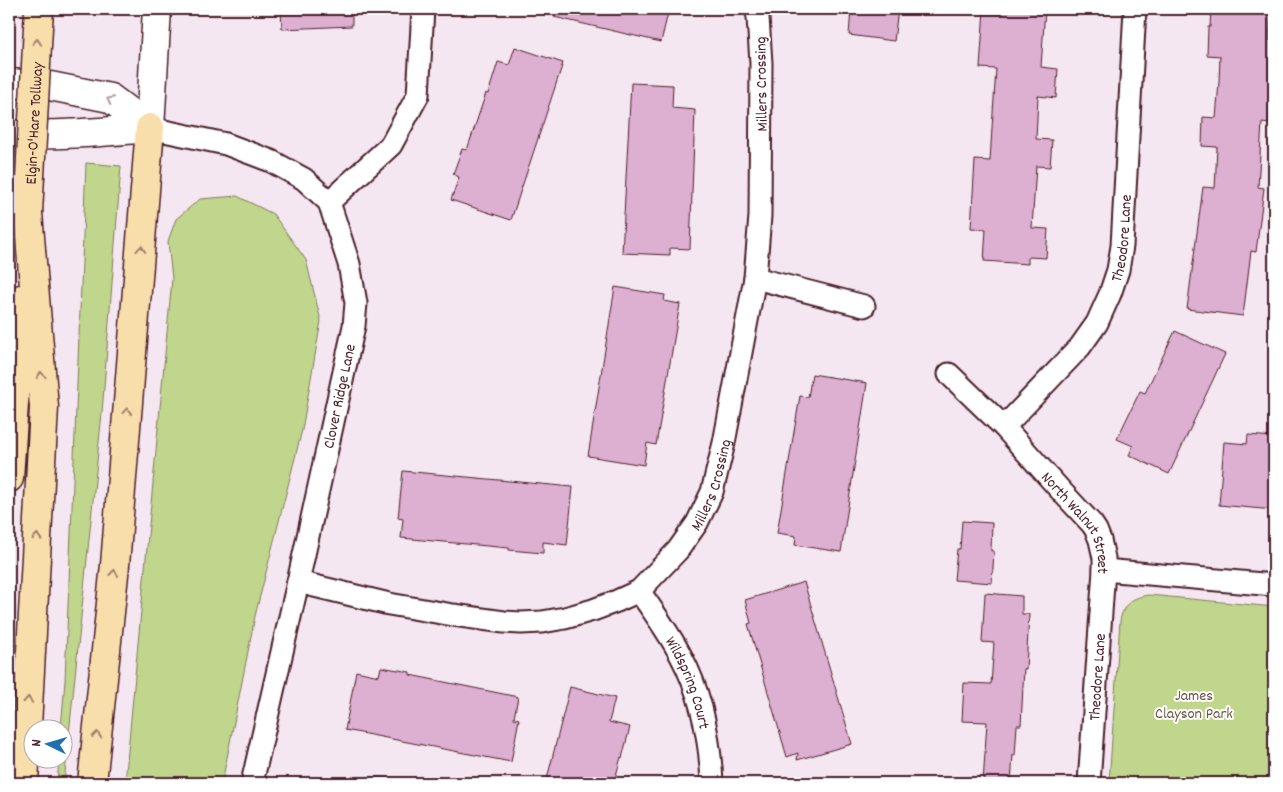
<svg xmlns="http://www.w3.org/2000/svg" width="1283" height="792" viewBox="0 0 1283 792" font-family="Dekko,sans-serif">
  <rect width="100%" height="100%" fill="#f5e7f1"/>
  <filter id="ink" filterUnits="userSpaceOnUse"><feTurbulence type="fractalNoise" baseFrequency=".02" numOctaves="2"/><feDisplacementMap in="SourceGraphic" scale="10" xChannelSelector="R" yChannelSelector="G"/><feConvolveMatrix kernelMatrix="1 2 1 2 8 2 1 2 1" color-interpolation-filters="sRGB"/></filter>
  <g filter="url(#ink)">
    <path fill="#bfd68c" stroke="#847a5c" d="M 86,163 L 121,166 L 102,413 L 64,783 L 57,783 L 59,760 L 62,760 L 62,730 L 61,729 L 65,680 Z
      M 237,196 L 273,214 L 306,260 L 321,321 L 302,430 L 255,616 L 222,783 L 125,783 L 172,279 L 168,241 L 176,219 L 200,199 Z
      M 1149,595 L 1274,607 L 1274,783 L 1109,783 L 1120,621 C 1123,604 1132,597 1149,595 Z"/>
    <path fill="#86d6e1" stroke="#6e8d98" d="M 356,777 L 381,777 L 427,783 L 333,783 L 336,781 Z"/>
    <path fill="#ddafd1" stroke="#4a1f2b" d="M 281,9 L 352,9 L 352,26 L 282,29 Z
      M 555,9 L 669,9 L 661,42 L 554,17 Z
      M 851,9 L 898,9 L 894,41 L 849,35 Z
      M 984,9 L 1045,9 L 1041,67 L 1058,69 L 1056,98 L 1038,96 L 1036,139 L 1052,140 L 1050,167 L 1036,166 L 1032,228 L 1048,229 L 1046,258 L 1028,257 L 1028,264 L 984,261 L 986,229 L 971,228 L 975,160 L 990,161 L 992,128 L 996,69 L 980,68 Z
      M 1211,9 L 1271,9 L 1269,40 L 1274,40 L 1269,124 L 1262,123 L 1258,187 L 1264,188 L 1256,252 L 1251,251 L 1243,316 L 1187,309 L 1203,187 L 1215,188 L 1217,147 L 1202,146 L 1203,117 L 1216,118 L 1219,82 L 1220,56 L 1207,55 L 1208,27 L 1210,27 Z
      M 515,47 L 563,63 L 511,220 L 451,200 L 459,177 L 453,174 L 462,149 L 467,150 L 486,93 L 488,94 L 498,62 L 509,65 Z
      M 631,83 L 673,85 L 672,108 L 695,110 L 690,249 L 670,248 L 670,255 L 622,253 Z
      M 615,287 L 665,295 L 664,301 L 680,304 L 656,445 L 647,443 L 644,465 L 588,456 Z
      M 1175,331 L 1225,354 L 1169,474 L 1129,455 L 1133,446 L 1117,439 L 1140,391 L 1145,393 Z
      M 812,374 L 867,383 L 841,552 L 795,545 L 796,536 L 777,533 L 800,396 L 808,397 Z
      M 1248,435 L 1274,437 L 1274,510 L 1219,505 L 1224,442 L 1247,444 Z
      M 403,471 L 573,487 L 567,545 L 543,542 L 543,553 L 509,550 L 509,548 L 401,538 L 403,519 L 398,518 Z
      M 962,521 L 992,523 L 991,551 L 994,551 L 992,583 L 954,580 L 957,549 L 960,549 Z
      M 804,582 L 852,744 L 797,760 L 798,753 L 787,757 L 748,624 L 751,623 L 745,600 Z
      M 985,593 L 1022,596 L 1022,614 L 1029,614 L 1026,669 L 1024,668 L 1021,725 L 1017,725 L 1015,756 L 1013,755 L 1011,783 L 983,783 L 987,722 L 962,721 L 964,683 L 991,684 L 994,643 L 982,642 Z
      M 381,667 L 410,672 L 410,675 L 518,697 L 514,718 L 519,719 L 511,762 L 345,730 L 356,671 L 379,676 Z
      M 570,687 L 615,698 L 609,722 L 630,727 L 622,758 L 621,757 L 614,783 L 546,783 Z"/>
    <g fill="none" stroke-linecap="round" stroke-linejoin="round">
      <g stroke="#4a1f2b" stroke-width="25">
        <g id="street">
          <path d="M 150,128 L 226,144 L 271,161 L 304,179 L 329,202 L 349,264 L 356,303 L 354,326 L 298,582 L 252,783"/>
          <path d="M 329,202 L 391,145 L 418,95 L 423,9"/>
          <path d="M 755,278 L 864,306"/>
          <path id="s1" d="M 949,374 L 1004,427 L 1063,493 L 1092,524 L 1096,530 L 1100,540 L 1104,558 L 1104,570 L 1089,783"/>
          <path id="s2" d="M 1004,427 L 1080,347 L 1097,323 L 1110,294 L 1118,270 L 1122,246 L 1135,9"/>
          <path d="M 1104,570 L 1274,585"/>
          <path id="s3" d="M 298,582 L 389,604 L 453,615 L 504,622 L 521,623 L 542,622 L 565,618 L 593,610 L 617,601 L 639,591 L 678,550 L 697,523 L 712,492 L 724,443 L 755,278 L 760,216 L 761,63 L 758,17 L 756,9"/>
          <path id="s4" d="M 639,591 C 654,612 669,633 681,656 C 702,695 710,740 712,783"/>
        </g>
      </g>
      <g stroke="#4a1f2b" stroke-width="31">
        <path id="secondary" d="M 9,83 L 50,86 L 110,98 L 150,128
          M 150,128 L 157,9
          M 9,134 C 56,136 103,132 150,128"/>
      </g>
      <g stroke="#4a1f2b" stroke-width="31">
        <path id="highway" d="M 9,478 L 21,299
          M 24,783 L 44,407 L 28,213
          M 92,783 L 115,565 L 150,128"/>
      </g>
      <use href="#street" stroke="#fff" stroke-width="21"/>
      <use href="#secondary" stroke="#fff" stroke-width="28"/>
      <use href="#highway" stroke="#f8deab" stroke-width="28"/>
      <g stroke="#4a1f2b" stroke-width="31" stroke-linecap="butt">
        <g id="highway-bridge">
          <path id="s5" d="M 28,213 L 39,9"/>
        </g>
      </g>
      <use href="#highway-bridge" stroke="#f8deab" stroke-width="28"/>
    </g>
    <defs><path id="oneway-chevron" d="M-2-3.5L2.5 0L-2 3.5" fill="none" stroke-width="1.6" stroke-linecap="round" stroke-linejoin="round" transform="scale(1.25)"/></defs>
    <g stroke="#a17e6b">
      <use href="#oneway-chevron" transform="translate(37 42) rotate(-87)"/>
      <use href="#oneway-chevron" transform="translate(141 249) rotate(-85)"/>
      <use href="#oneway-chevron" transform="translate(41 375) rotate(-95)"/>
      <use href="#oneway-chevron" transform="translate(127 411) rotate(-85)"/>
      <use href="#oneway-chevron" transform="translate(37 537) rotate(-87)"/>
      <use href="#oneway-chevron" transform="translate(114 573) rotate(-84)"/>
      <use href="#oneway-chevron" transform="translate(28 700) rotate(-87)"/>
      <use href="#oneway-chevron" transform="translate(97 735) rotate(-84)"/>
    </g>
    <use stroke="#ae9aa0" href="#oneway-chevron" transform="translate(110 100) rotate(-154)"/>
  </g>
  <g text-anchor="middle" stroke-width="4" stroke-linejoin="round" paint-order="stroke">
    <g font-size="16" fill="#4a1f2b" stroke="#fff">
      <text transform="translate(760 84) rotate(-91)" y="6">Millers Crossing</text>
      <text dy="6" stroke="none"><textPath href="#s5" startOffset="90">Elgin-O'Hare Tollway</textPath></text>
      <text dy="6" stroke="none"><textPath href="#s2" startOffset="229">Theodore Lane</textPath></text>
      <text transform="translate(338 396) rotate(-78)" y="6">Clover Ridge Lane</text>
      <text dy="6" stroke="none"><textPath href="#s3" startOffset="481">Millers Crossing</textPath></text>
      <text dy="6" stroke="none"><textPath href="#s1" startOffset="199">North Walnut Street</textPath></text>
      <text transform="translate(1096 677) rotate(-86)" y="6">Theodore Lane</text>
      <text dy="6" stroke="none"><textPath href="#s4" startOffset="105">Wildspring Court</textPath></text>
    </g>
    <g font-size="16" fill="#6d5648" stroke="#fff">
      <text x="1194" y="700">James<tspan x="1194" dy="18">Clayson Park</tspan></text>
    </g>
  </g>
  <rect width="1283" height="792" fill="none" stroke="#fff" stroke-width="30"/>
  <rect x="15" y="15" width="1253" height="762" fill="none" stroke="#4a1f2b" stroke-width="2" filter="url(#ink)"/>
  <g transform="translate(48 744) rotate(275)"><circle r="24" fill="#ffffff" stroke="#b7a5aa"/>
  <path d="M0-4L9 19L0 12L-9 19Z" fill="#1f6fb2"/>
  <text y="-8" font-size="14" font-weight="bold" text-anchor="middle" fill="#4a1f2b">N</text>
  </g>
</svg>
